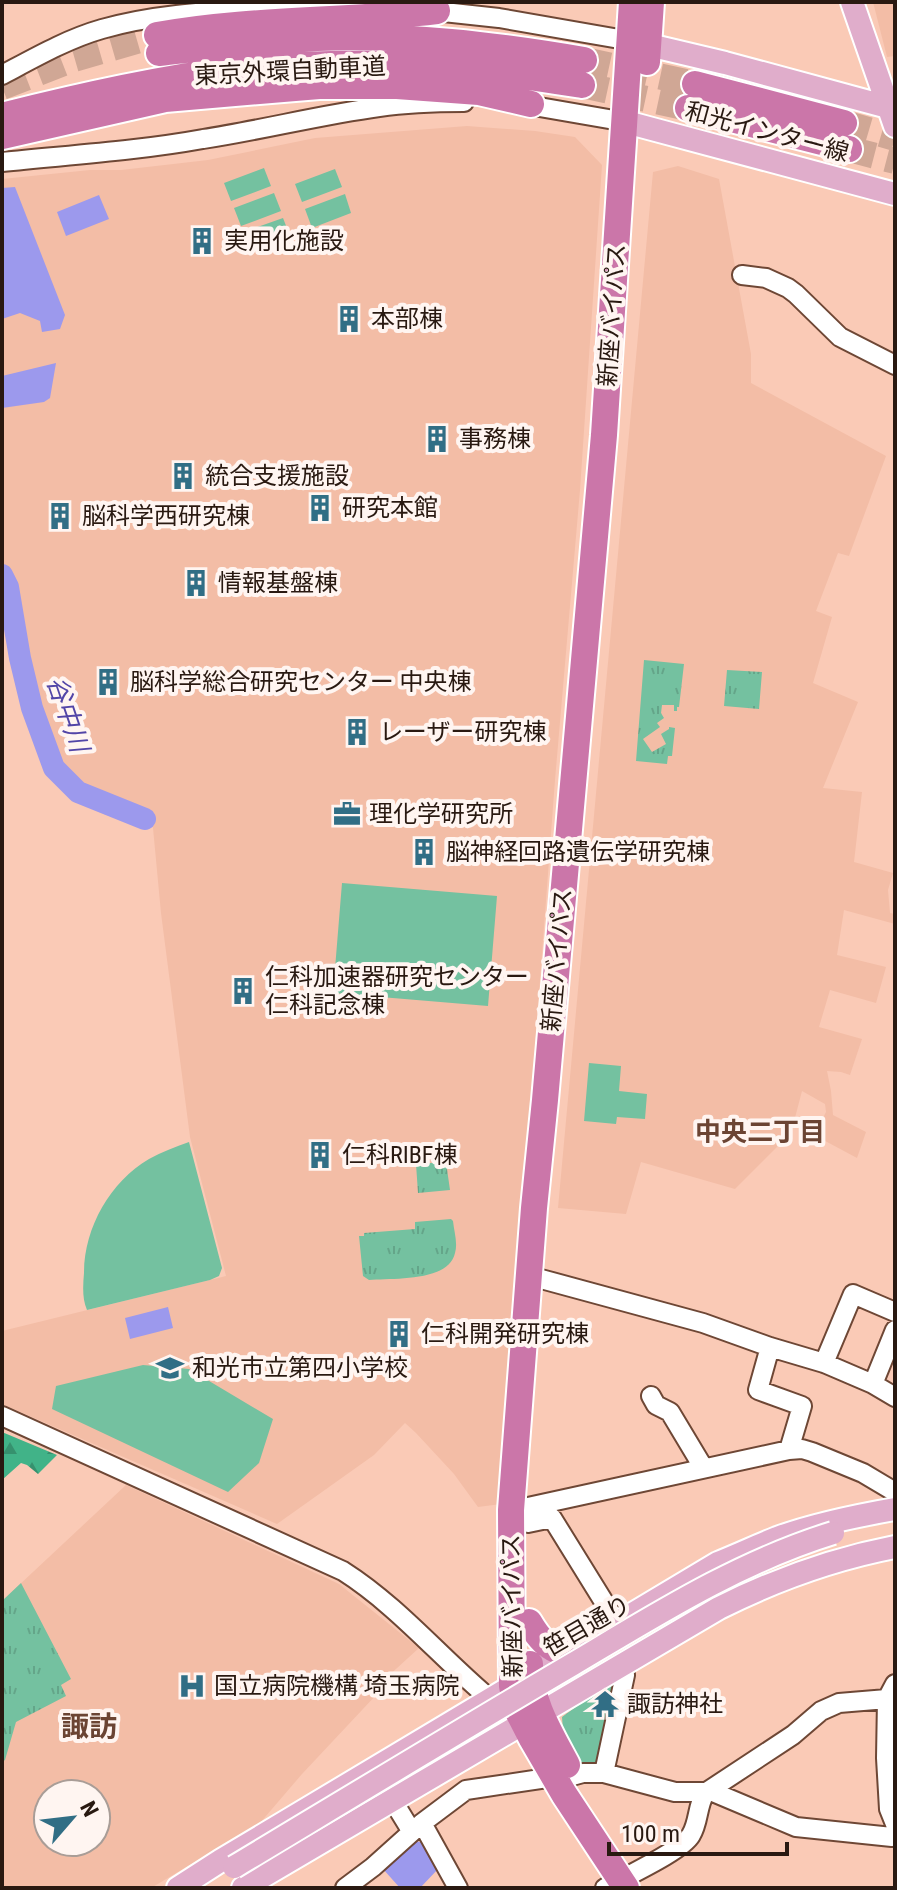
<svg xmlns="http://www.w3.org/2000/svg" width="897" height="1890" viewBox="0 0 897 1890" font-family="'Roboto Condensed','Noto Sans JP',sans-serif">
  <defs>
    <pattern id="grass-tufts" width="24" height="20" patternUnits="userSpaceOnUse" patternTransform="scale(2)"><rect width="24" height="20" fill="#74c1a0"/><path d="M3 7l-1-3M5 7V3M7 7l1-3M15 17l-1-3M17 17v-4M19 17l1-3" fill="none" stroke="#64a589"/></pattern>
    <pattern id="forest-firs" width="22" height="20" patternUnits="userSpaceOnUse" patternTransform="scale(2)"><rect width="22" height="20" fill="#41b388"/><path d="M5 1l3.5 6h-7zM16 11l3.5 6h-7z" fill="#36916e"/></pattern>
  </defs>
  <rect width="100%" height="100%" fill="#facab6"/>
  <path fill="#f3bda6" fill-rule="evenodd" d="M 873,2 L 895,2 L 895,56 L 887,57 Z
    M 467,126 L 535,131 L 575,137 L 602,165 L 580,490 L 555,780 L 501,1504 L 478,1507 L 454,1474 L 416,1433 L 405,1423 L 374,1455 L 277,1524 L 2,1404 L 2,1331 L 226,1276 L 190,1137 L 161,913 L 153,828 L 154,819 L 83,792 L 72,784 L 58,764 L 47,739 L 2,570 L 2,179 L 90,170 L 121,170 L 208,160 L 315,138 Z
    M 678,166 L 719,179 L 751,354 L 751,383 L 886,456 L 849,556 L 838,553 L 816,611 L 832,617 L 813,683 L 858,702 L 823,788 L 862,792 L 854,862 L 893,873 L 888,890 L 890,913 L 895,914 L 895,924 L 844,910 L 837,955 L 886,967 L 876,1003 L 830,990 L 819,1027 L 862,1039 L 850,1075 L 841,1072 L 827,1071 L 831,1091 L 833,1115 L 866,1132 L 857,1158 L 814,1135 L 826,1112 L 825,1104 L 802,1091 L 791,1133 L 735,1189 L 641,1162 L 626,1214 L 558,1208 L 653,172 Z
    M 126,1485 L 339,1584 L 419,1648 L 385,1679 L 378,1693 L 302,1774 L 260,1823 L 151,1888 L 2,1888 L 2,1601 ZM 48,1794 L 96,1794 L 96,1842 L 48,1842 Z"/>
  <path fill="url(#grass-tufts)" d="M 644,660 L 684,664 L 679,707 L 677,707 L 677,711 L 674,711 L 674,705 L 662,705 L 661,713 L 664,718 L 657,723 L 660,727 L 643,739 L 652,752 L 666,744 L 661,734 L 669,729 L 669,727 L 675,728 L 672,756 L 668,756 L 667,764 L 636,761 Z
    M 727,670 L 762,672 L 759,709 L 724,706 Z
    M 446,1162 L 450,1190 L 418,1193 L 416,1164 Z
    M 451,1219 L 453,1221 C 454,1231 458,1243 455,1253 C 449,1282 393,1278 369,1280 L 363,1276 L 359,1236 L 364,1236 L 364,1233 L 415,1229 L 415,1222 Z
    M 21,1583 L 71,1679 L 61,1685 L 66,1696 L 16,1722 L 5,1760 L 2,1762 L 2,1601 Z
    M 615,1678 L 601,1769 L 578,1770 L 563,1731 L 562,1717 Z"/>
  <path fill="url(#forest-firs)" d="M 2,1432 L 57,1455 L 38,1474 L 27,1465 L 21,1463 L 2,1480 Z"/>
  <path fill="#74c1a0" d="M 264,168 L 271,186 L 231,201 L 224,183 Z
    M 335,169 L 342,187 L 302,202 L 295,184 Z
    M 274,193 L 281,211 L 241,226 L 234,208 Z
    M 345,194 L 351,213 L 312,228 L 305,209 Z
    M 283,218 L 290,236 L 250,251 L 243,232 Z
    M 342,883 L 497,896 L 488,1006 L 333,993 Z
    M 589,1063 L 621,1066 L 619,1091 L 647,1094 L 645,1119 L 617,1117 L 616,1124 L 584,1121 Z
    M 189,1142 L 222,1268 L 219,1276 L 210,1280 L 87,1310 C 82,1299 83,1285 84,1273 C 84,1228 110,1182 149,1159 C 162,1152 175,1147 189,1142 Z
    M 143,1365 L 189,1369 L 273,1419 L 259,1463 L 228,1492 L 52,1409 L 56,1386 Z"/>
  <path fill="#9c99ed" d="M 15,187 L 65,315 L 60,329 L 42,332 L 40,321 L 20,313 L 2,319 L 2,188 Z
    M 99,195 L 109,219 L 66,236 L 57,212 Z
    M 56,363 L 50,398 L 44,402 L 2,408 L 2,376 Z
    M 168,1307 L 173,1328 L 130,1339 L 125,1318 Z
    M 415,1841 L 426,1843 L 439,1868 L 420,1888 L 400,1888 L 383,1869 Z"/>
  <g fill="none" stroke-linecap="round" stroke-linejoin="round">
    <path stroke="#9c99ed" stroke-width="22" d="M 2,575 L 8,587 L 20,658 L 32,708 L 54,768 L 78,792 L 145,819"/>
    <path stroke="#d0a795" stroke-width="26" stroke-dasharray="26 13" stroke-linecap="butt" d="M 584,60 L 695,84
      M 582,85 L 688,108
      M 2,87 L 74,59 L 157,35
      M 844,123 L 895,138
      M 849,149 L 895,161"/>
    <g stroke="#6e4735" stroke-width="22">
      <path id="minor" d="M 425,10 L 499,18 L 631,41
        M 2,75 C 34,58 67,39 102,29 C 151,15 202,12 253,9 C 298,6 342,2 387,6
        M 522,104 L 626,122
        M 2,162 C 69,155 137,151 203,139 C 262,130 320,115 379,107 C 407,103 436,102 464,102
        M 742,275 L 766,278 L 788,288 L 796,294 L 840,337 L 895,365
        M 541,1279 L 703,1323 L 770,1347 L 824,1363 L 873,1384 L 895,1397
        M 770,1347 L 758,1390 L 802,1406 L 789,1450
        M 824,1363 L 853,1294 L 895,1312
        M 873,1384 L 895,1330
        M 651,1396 L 656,1405 L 670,1412 L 703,1467
        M 2,1416 L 343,1571 C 398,1606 440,1657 490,1699 L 500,1703
        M 528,1507 L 789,1450 L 802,1449 L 812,1452 L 863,1473 L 895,1492
        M 528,1523 L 552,1518 L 617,1623
        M 895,1684 L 887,1699 L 886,1758 L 889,1809 L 895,1824
        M 604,1773 L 625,1675 L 621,1666
        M 572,1776 L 583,1773 L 604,1773 L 675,1792 L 713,1792 L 796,1827 L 892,1837 L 895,1835
        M 393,1801 L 412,1832
        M 422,1823 L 458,1888
        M 345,1888 L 373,1867 L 422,1823 L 466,1790 L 554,1777
        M 605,1888 C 624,1877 682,1851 691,1835 C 699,1822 697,1806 705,1793 L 793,1735 L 821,1711 L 839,1703 L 887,1699"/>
    </g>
    <g stroke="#fff" stroke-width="26">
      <path id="major" d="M 852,2 L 895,126
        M 632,41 L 725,63 L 895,109
        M 626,122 L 895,194
        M 178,1888 L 220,1861 L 718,1563 C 738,1555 757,1546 777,1538 C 815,1524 855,1516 895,1509
        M 243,1888 L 719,1608 C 775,1580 833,1559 895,1547"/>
    </g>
    <g stroke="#fff" stroke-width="30">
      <path id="highway" d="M 157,35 C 250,18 344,22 437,11
        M 159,53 C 211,47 264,40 317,38 C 406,34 496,45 584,60
        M 647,62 L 651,2
        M 695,84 L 844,123
        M 688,108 L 849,149
        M 2,116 C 77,97 152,80 229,70 C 283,64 339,63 394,64 C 457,65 519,75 582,85
        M 2,136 L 165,99 L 319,86 L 397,86 L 479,92 L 531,104
        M 529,1622 C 539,1639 547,1648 566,1654
        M 530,1664 C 530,1701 550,1733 567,1765
        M 626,1888 L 564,1794 L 532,1739 L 516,1708 L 512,1686 L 511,1510 L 534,1208 L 545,1100 L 604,435 L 632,2"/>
    </g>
    <use href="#minor" stroke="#fff" stroke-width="18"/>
    <use href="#major" stroke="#e0adcb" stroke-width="22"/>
    <use href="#highway" stroke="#cb76a9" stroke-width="26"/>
    <g stroke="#fff" stroke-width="26" stroke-linecap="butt">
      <path id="major-bridge" d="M 234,1867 C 347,1799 459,1731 573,1664 C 657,1614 739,1562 833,1533"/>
    </g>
    <use href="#major-bridge" stroke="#e0adcb" stroke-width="22"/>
  </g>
  <defs>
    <g id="building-bare" transform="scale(2.16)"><path d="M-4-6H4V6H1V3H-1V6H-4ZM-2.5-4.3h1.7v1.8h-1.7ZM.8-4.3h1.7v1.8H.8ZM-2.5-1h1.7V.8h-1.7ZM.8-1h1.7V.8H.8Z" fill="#316e85" stroke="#fff5f1" stroke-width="2.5" paint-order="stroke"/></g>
    <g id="office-bare" transform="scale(2.16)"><path d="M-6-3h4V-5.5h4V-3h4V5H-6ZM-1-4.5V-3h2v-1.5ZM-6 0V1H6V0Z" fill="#316e85" stroke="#fff5f1" stroke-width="2.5" paint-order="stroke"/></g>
    <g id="school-bare" transform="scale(2.16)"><path d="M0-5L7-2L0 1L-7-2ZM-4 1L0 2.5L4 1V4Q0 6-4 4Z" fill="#316e85" stroke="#fff5f1" stroke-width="2.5" paint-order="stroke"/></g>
    <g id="hospital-bare" transform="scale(2.16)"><path d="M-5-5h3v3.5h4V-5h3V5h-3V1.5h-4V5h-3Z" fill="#316e85" stroke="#fff5f1" stroke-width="2.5" paint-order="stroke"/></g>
    <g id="temple-bare" transform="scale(2.16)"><path d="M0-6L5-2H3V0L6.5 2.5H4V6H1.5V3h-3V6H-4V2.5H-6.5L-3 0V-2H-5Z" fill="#316e85" stroke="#fff5f1" stroke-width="2.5" paint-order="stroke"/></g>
  </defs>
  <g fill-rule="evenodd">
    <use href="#building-bare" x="202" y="241"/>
    <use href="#building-bare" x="349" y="319"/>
    <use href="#building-bare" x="437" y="439"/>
    <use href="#building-bare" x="183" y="476"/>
    <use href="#building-bare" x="320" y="508"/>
    <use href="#building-bare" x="60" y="516"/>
    <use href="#building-bare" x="196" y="583"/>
    <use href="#building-bare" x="108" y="682"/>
    <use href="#building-bare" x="357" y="732"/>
    <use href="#office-bare" x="347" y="814"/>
    <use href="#building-bare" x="424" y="852"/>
    <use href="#building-bare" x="243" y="991"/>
    <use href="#building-bare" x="320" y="1155"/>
    <use href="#building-bare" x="399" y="1334"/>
    <use href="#school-bare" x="170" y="1368"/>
    <use href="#hospital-bare" x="192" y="1686"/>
    <use href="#temple-bare" x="605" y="1704"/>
  </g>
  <g text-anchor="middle" stroke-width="8" stroke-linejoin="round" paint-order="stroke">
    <g font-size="24" fill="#291911" stroke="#fff5f1">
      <text transform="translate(290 71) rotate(-3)" y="8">東京外環自動車道</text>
      <text transform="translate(767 132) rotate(15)" y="8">和光インター線</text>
      <text transform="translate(612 315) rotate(-86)" y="8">新座バイパス</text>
      <text transform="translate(557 960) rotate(-85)" y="8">新座バイパス</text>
      <text transform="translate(512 1606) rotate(-91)" y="8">新座バイパス</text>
      <text transform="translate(587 1626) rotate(-30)" y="8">笹目通り</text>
    </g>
    <g font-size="24" fill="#291911" stroke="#fff5f1" text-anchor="start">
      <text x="224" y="249">実用化施設</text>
      <text x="371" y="327">本部棟</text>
      <text x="459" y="447">事務棟</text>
      <text x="205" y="484">統合支援施設</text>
      <text x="342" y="516">研究本館</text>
      <text x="82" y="524">脳科学西研究棟</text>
      <text x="218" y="591">情報基盤棟</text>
      <text x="130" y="690">脳科学総合研究センター 中央棟</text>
      <text x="379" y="740">レーザー研究棟</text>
      <text x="369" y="822">理化学研究所</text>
      <text x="446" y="860">脳神経回路遺伝学研究棟</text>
      <text x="265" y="985">仁科加速器研究センター<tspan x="265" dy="28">仁科記念棟</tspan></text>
      <text x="342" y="1163">仁科RIBF棟</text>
      <text x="421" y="1342">仁科開発研究棟</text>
      <text x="192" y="1376">和光市立第四小学校</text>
      <text x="214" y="1694">国立病院機構 埼玉病院</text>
      <text x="627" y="1712">諏訪神社</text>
    </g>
    <g font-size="26" font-style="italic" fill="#5245a7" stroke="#fff5f1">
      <text transform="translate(68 714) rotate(71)" y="9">谷中川</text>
    </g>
    <g font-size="26" font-weight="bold" fill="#6b4433" stroke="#fff5f1">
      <text x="760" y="1141">中央二丁目</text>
    </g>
    <g font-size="28" font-weight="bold" fill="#6b4433" stroke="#fff5f1">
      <text x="89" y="1736">諏訪</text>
    </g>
  </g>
  <rect width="897" height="1890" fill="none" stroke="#291911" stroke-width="8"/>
  <g transform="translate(72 1818) rotate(62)"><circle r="38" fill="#fff5f1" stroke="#a99d97" stroke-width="2"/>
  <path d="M0-6L14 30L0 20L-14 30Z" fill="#316e85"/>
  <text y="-12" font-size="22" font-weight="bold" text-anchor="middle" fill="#291911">N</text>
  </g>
  <path d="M609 1842v12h178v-12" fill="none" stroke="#291911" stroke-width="4"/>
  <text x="621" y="1842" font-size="24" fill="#291911" stroke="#fff5f1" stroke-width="6" paint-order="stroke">100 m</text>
</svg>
